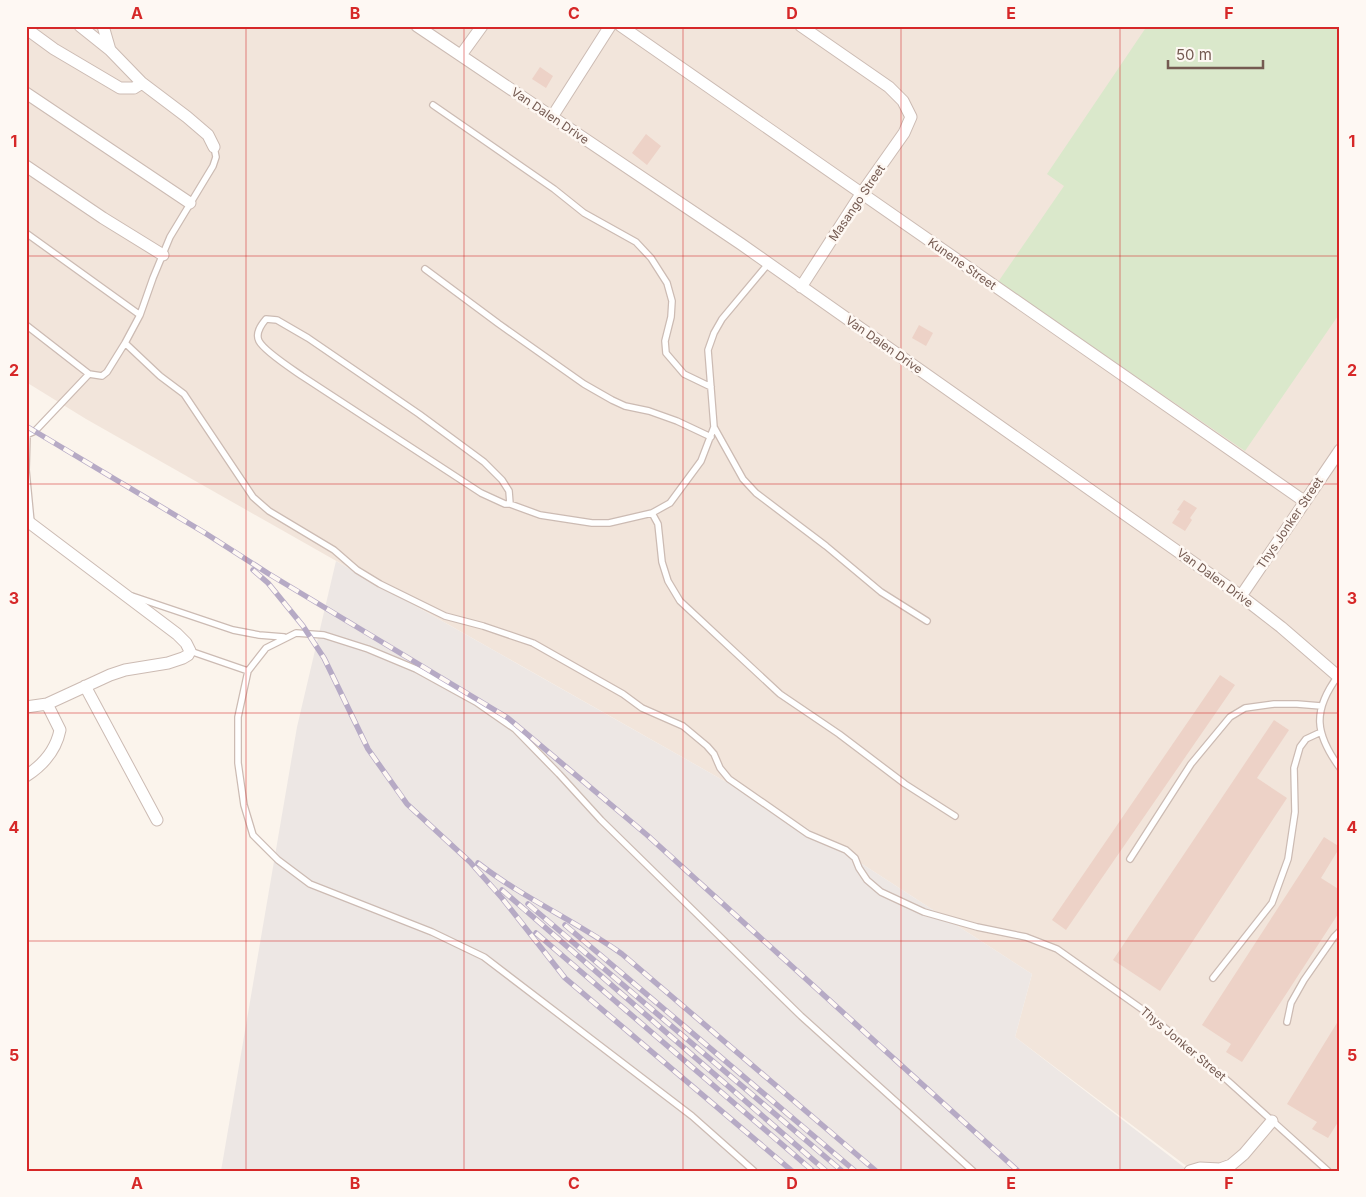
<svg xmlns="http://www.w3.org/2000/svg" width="1366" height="1197" viewBox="0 0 1366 1197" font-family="Inter,sans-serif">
  <rect width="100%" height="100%" fill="#fbf4ec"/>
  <path fill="#f2e5db" d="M 26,26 L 1340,26 L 1340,1171 L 1193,1171 L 1015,1037 L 1032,974 L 802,825 L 86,419 L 26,382 Z"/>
  <path fill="#ede7e4" d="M 336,561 L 802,825 L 1032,974 L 1015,1037 L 1189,1171 L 221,1171 L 297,727 Z"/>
  <path fill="#dae8cb" d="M 1147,26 L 1169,26 L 1172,28 L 1173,26 L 1340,26 L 1340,313 L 1245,451 L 998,282 L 1064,186 L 1047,174 Z"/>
  <path fill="#edd2c7" d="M 540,67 L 553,76 L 546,88 L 532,79 Z
    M 646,134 L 661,146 L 647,165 L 632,153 Z
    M 919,325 L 933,333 L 926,346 L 912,338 Z
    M 1184,500 L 1197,508 L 1190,518 L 1192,520 L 1185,531 L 1172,523 L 1180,511 L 1177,510 Z
    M 1220,675 L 1235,685 L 1066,930 L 1052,920 Z
    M 1274,720 L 1289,730 L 1257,778 L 1287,798 L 1160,991 L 1113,960 Z
    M 1324,837 L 1340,847 L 1321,878 L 1340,890 L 1340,911 L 1242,1062 L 1226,1052 L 1231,1044 L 1202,1025 Z
    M 1340,1018 L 1340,1119 L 1328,1138 L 1312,1129 L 1317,1122 L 1287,1104 Z"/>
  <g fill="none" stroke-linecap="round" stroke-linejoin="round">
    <g stroke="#ccbbb3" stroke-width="8">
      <path id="service" d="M 433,105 L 554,189 L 584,213 L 636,242 L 651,258 L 667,283 L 672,301 L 671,317 L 665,341 L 666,353 L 684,374 L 711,387
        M 26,233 L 140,315
        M 425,269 L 499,324 L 584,384 L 612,400 L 625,406 L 649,411 L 677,421 L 711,437
        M 26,325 L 89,374 L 102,376 L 107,372 L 125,343 L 140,315 L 153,278 L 170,237 L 213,166 L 216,157 L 214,147
        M 125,343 L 160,376 L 184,394 L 253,497 L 269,511 L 334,550 L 357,570 L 380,584 L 445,616 L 483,626 L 533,643 L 623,694 L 642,708 L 683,726 L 707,746 L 714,754 L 720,768 L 729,779 L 808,834 L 846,850 L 855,858 L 859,868 L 867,880 L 881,892 L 924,912 L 977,927 L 1026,937 L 1057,949 L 1146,1012 L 1228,1081 L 1328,1171
        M 714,427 L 743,479 L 756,493 L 826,546 L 881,592 L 927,621
        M 27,434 L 26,470 L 31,522
        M 26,435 L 35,431 L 89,374
        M 510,504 L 509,491 L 502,480 L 484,462 L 419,414 L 308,338 L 277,320 L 266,319 C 261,325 255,333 259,341 C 264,351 292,369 302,376 L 481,493 L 505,504 L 510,504 L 540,515 L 592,523 L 609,523 L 652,513 L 670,503 L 701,461 L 714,427 L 708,350 L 714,333 L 722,319 L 768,264
        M 652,513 L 658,524 L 662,562 L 668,581 L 680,601 L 780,694 L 839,734 L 905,784 L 955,816
        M 132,596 L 233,630 L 259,635 L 284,637
        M 190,651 L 248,671
        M 1338,676 C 1312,711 1315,734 1340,768
        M 1130,859 L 1191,764 L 1230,717 L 1245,708 L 1274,704 L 1297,704 L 1321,706
        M 1213,978 L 1272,903 L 1288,859 L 1295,812 L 1294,768 L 1300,747 L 1306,739 L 1321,732
        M 1287,1022 L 1291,1003 L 1304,980 L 1334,937 L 1340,931
        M 754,1171 L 692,1116 L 484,957 L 432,932 L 310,884 L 278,860 L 253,835 L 244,805 L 238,763 L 238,717 L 248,671 L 266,648 L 296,633 L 324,635 L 368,649 L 416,669 L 476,702 L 515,729 L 559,774 L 601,820 L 801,1016 L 973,1171"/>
    </g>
    <g stroke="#ccbbb3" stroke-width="13">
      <path id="minor" d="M 80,26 L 110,50
        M 103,26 L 110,50 L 142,83 L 187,117 L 208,135 L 214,147
        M 417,26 L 741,244 L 1241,596 L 1281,627 L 1340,678
        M 621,26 L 1304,501
        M 26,27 L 28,30 L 54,49 L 120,88 L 134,88 L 142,83
        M 461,55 L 482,26
        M 26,93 L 190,203
        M 552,117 L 610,26
        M 26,166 L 103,218 L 163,255
        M 801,287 L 861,194 L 904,133 L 911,117 L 903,101 L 889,87 L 801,26
        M 26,520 L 177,634 L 186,643 L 190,651 L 188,655 L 183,658 L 168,663 L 125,670 L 110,675 L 47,704 L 26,707
        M 1241,596 L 1340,450
        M 85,686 L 157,820
        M 26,776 C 43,765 56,750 60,730 L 47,704
        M 1190,1171 L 1200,1168 L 1220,1169 L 1231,1165 L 1244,1154 L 1272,1121"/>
    </g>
    <use href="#service" stroke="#fff" stroke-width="5.5"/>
    <use href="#minor" stroke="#fff" stroke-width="11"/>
    <g stroke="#b6aac5" stroke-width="5.5">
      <path id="rail" d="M 26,426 L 205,533 L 269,574 L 508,718 L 647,835 L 1018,1171
        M 253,570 L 268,583 L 303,626 L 324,658 L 368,749 L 407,804 L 470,862 L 502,898 L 565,978 L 792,1171
        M 478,863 C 523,898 576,921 622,954 L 876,1171
        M 502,890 L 826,1171
        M 528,904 L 842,1171
        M 565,925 L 855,1171
        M 536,933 L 813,1171"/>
    </g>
    <use href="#rail" stroke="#fef8f3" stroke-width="4" stroke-dasharray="11" stroke-linecap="butt"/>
  </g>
  <path fill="none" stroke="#d62828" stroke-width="1" stroke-opacity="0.55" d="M 246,26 L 246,1171M 464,26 L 464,1171M 683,26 L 683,1171M 901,26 L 901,1171M 1120,26 L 1120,1171M 26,256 L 1340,256M 26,484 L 1340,484M 26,713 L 1340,713M 26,941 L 1340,941"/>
  <g text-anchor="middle" stroke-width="5" stroke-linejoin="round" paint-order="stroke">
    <g font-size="12" fill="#745a51" stroke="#fef8f3">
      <text transform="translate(550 116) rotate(34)" y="4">Van Dalen Drive</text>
      <text transform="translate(857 203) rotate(-56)" y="4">Masango Street</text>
      <text transform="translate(962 264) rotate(35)" y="4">Kunene Street</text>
      <text transform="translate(884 345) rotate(35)" y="4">Van Dalen Drive</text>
      <text transform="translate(1290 523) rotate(-56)" y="4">Thys Jonker Street</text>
      <text transform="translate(1215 578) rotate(36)" y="4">Van Dalen Drive</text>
      <text transform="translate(1183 1044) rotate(40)" y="4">Thys Jonker Street</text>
    </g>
  </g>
  <rect width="1366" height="1197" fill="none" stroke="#fef8f3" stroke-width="55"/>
  <path d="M1168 60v8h95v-8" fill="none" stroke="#745a51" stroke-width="2.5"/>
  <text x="1176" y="60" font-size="15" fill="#745a51" stroke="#fef8f3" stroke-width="4" paint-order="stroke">50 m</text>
  <rect x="28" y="28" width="1310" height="1142" fill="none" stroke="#d62828" stroke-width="2"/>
  <g font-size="16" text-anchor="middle" font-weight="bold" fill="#d62828">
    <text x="137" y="19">A</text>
    <text x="355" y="19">B</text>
    <text x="574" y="19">C</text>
    <text x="792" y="19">D</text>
    <text x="1011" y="19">E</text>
    <text x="1229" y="19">F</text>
    <text x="14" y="147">1</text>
    <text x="1352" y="147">1</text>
    <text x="14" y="376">2</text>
    <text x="1352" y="376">2</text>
    <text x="14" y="604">3</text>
    <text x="1352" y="604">3</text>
    <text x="14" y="833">4</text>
    <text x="1352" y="833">4</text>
    <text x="14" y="1061">5</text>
    <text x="1352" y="1061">5</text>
    <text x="137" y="1189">A</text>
    <text x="355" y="1189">B</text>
    <text x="574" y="1189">C</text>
    <text x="792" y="1189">D</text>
    <text x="1011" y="1189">E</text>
    <text x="1229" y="1189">F</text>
  </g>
</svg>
